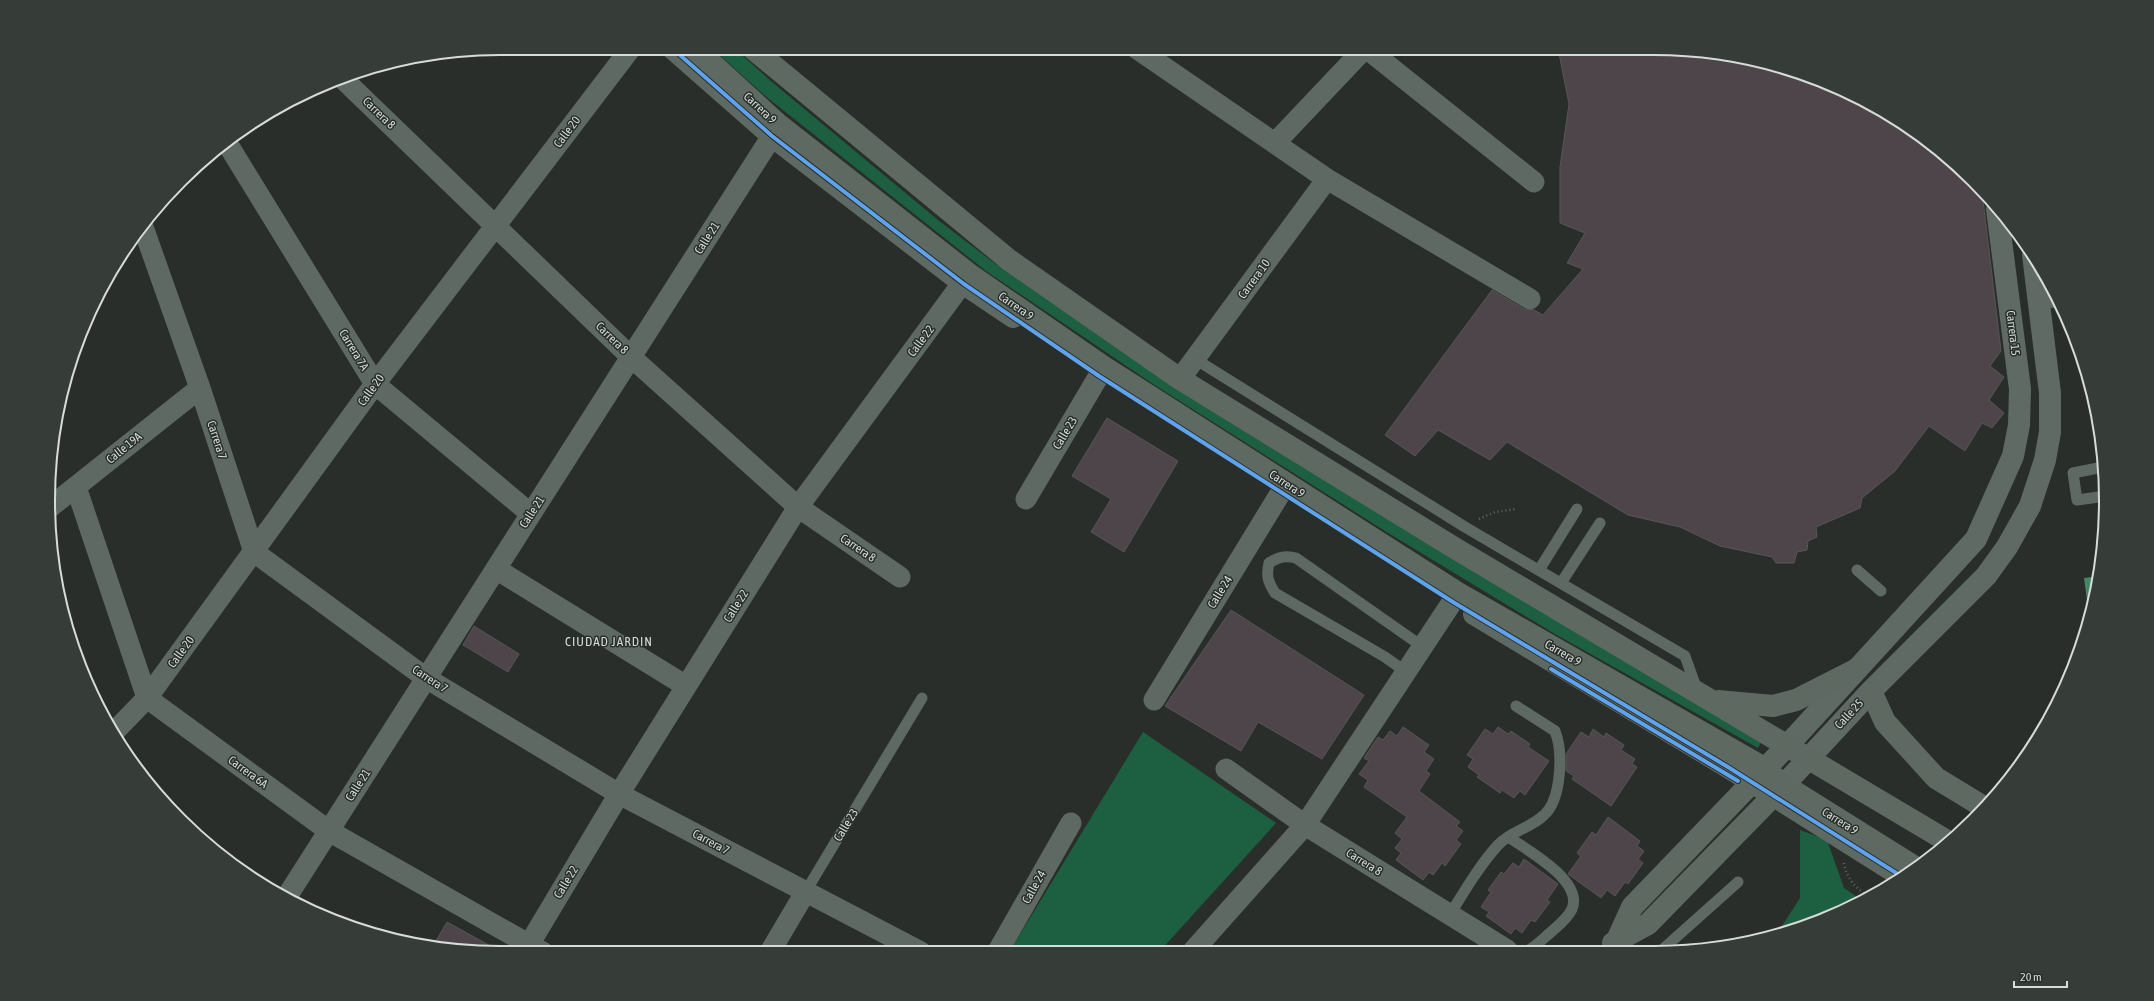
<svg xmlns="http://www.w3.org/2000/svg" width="2154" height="1001" viewBox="0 0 2154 1001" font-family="'Asap Condensed',sans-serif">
  <rect width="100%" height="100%" fill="#292e2b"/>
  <path fill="#1d5f41" d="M 712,48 L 734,48 L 772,82 L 938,220 L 993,262 L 1160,376 L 1764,737 L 1758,748 L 1555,634 L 1385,531 L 1153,384 L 986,271 L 764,95 Z
    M 1143,732 L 1276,823 L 1160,951 L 1010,951 Z
    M 1800,830 L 1827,840 L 1844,888 L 1860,899 L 1827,918 L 1778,932 L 1800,898 Z"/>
  <path fill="#458764" d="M 2099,576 L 2097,589 L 2089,615 L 2084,578 Z"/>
  <path fill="#4e454b" stroke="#565656" d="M 1558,48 L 1654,48 L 1742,57 L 1826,82 L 1905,124 L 1973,180 L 1982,191 L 2001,351 L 1990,366 L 2004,377 L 1989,400 L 2004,413 L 1992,428 L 1982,423 L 1965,451 L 1929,426 L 1895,471 L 1862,498 L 1860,508 L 1816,527 L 1817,537 L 1808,541 L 1807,550 L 1797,552 L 1794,563 L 1776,563 L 1772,557 L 1720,546 L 1680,527 L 1628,515 L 1507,442 L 1490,460 L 1438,430 L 1415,456 L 1385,435 L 1492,290 L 1524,309 L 1534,310 L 1543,315 L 1583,269 L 1567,263 L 1585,233 L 1560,223 L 1560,167 L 1569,104 Z
    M 1107,418 L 1178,461 L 1124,552 L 1091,532 L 1111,499 L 1072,476 Z
    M 1231,610 L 1364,695 L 1322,759 L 1258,722 L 1241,751 L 1165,706 Z
    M 474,626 L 519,654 L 508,672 L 463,645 Z
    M 1403,727 L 1429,745 L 1424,752 L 1434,759 L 1426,771 L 1430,774 L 1419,791 L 1460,822 L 1456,826 L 1463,831 L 1456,840 L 1461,844 L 1445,866 L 1442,863 L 1433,875 L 1429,872 L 1423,880 L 1396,860 L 1401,853 L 1395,848 L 1402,839 L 1395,833 L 1407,817 L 1364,787 L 1368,780 L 1359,774 L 1369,761 L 1364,758 L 1378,737 L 1383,740 L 1390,731 L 1397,736 Z
    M 1498,727 L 1508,734 L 1511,731 L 1530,744 L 1528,747 L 1549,761 L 1525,795 L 1520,791 L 1514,798 L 1502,790 L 1500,793 L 1477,777 L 1479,775 L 1468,767 L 1473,759 L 1467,755 L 1485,729 L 1493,734 Z
    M 1593,729 L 1604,737 L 1606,733 L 1624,745 L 1621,750 L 1635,759 L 1632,764 L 1637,767 L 1611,806 L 1572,779 L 1574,776 L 1566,771 L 1566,754 L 1581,732 L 1589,737 Z
    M 1608,817 L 1640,841 L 1637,846 L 1644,851 L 1638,859 L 1643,863 L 1628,884 L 1625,882 L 1615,896 L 1607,890 L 1601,898 L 1568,874 L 1581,856 L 1577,853 L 1592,832 L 1596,835 Z
    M 1524,859 L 1558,884 L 1547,900 L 1550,902 L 1535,922 L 1531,920 L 1522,933 L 1515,928 L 1511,934 L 1486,916 L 1489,912 L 1481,907 L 1491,892 L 1488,890 L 1501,872 L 1504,874 L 1513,863 L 1519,867 Z
    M 447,922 L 503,953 L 433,946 Z"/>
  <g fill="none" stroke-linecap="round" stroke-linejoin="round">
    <path stroke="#5f6561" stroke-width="2.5" stroke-dasharray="1 3" stroke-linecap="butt" d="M 1479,519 L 1495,512 L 1517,509
      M 1844,863 C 1846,877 1855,888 1867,895"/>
    <path stroke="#5f6963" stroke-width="11" d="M 2040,303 L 2058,302
      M 1195,359 L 1465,527 L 1685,656 L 1697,690
      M 2103,467 L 2073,473 L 2077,500 L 2106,496
      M 1539,570 L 1577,509
      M 1857,570 L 1881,591
      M 1561,583 L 1600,523
      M 1406,672 L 1385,657 L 1275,593 C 1268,582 1266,576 1269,563 C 1279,557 1285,555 1296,558 L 1423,647
      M 1508,837 C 1526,849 1584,881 1572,909 C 1568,918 1558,926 1551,932 C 1544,938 1537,945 1529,950
      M 806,891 L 922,698
      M 1449,916 C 1464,892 1479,866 1498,845 C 1511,831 1531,828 1544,815 C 1562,799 1563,751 1555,731 L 1516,706
      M 1663,949 L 1738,882"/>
    <path stroke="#5f6963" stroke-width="21" d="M 1136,48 L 1327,179 L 1530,299
      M 1366,48 L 1534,182
      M 342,78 L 631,357 L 798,507 L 900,577
      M 227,143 L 375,384 L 531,514
      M 1275,143 L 1365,48
      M 143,227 L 200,388 L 254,552 L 426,678 L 619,794 L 921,952
      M 1180,379 L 1327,179
      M 76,487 L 147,698 L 329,831 L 544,953
      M 1026,499 L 1104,367
      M 49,508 L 200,388
      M 496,569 L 686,686
      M 1154,700 L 1286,484
      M 113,733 L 147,698 L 375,384 L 631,48
      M 1226,769 L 1305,825 L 1507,950
      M 286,898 L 779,125
      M 998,951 L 1071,823
      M 1193,951 L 1305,825 L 1458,593
      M 770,952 L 806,891
      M 524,953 L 619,794 L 798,507 L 969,274"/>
    <path stroke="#5f6963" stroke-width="22" d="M 672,48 L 772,136 L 964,284 L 1013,317
      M 1474,614 L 1728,767 L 1901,876"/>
    <path stroke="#606a65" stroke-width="22" d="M 1787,746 L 1976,539 L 2013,456 L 2019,425 L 2020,389 L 1997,209
      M 1784,785 L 1871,691 L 1986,576 L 2007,547 L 2030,506 L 2045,460 L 2050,432 L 2050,393 L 2033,255"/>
    <path stroke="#5e6962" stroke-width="22" d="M 695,48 L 779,125 L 969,274 L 1104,367 L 1458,593 L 1759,765 L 1784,785 L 1915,867
      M 752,48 L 1009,260 L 1180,379 L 1453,547 L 1947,841
      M 1871,691 L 1885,722 L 1936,778 L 1982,806
      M 1718,701 L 1773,706 L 1796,700 L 1857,669
      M 1707,741 L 1728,767
      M 1617,940 L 1632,907 L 1787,746
      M 1613,943 L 1648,924 L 1784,785"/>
    <g stroke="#282f2b" stroke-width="6">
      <path id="cycleway" d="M 672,48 L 772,136 L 964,284 L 1099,376 L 1453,602 L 1728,767 L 1901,876
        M 1551,669 L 1738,781"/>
    </g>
    <use href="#cycleway" stroke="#60a3ed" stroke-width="4"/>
  </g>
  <g text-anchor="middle" stroke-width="3" stroke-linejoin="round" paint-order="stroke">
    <g font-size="12" fill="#d7dcd9" stroke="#282f2b">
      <text transform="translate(760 108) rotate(43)" y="4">Carrera 9</text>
      <text transform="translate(379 113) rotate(44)" y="4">Carrera 8</text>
      <text transform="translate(567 132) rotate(-53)" y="4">Calle 20</text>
      <text transform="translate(707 238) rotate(-57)" y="4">Calle 21</text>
      <text transform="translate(1254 279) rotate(-54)" y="4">Carrera 10</text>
      <text transform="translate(1016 306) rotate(35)" y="4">Carrera 9</text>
      <text transform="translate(2013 333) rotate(83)" y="4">Carrera 15</text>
      <text transform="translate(612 338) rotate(44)" y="4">Carrera 8</text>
      <text transform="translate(921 341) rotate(-53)" y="4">Calle 22</text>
      <text transform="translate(354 350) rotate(59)" y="4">Carrera 7A</text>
      <text transform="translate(371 390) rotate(-54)" y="4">Calle 20</text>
      <text transform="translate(1065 433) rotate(-59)" y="4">Calle 23</text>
      <text transform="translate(217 440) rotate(72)" y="4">Carrera 7</text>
      <text transform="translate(124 448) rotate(-39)" y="4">Calle 19A</text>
      <text transform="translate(1287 484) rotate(33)" y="4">Carrera 9</text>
      <text transform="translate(532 512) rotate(-57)" y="4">Calle 21</text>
      <text transform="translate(858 548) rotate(34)" y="4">Carrera 8</text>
      <text transform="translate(1220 592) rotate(-58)" y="4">Calle 24</text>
      <text transform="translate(736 606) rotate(-58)" y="4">Calle 22</text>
      <text transform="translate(181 652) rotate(-54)" y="4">Calle 20</text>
      <text transform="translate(1563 653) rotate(30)" y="4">Carrera 9</text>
      <text transform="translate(430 679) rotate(33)" y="4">Carrera 7</text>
      <text transform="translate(1849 714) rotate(-47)" y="4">Calle 25</text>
      <text transform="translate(248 772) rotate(36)" y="4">Carrera 6A</text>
      <text transform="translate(358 785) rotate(-57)" y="4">Calle 21</text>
      <text transform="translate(1840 821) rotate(32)" y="4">Carrera 9</text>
      <text transform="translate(846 825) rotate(-59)" y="4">Calle 23</text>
      <text transform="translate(711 842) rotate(28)" y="4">Carrera 7</text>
      <text transform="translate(1364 862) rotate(32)" y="4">Carrera 8</text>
      <text transform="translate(566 882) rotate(-59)" y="4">Calle 22</text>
      <text transform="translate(1034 887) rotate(-61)" y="4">Calle 24</text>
    </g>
    <g font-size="13" letter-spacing="1" fill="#d7dcd9" stroke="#282f2b">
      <text x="609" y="646">CIUDAD JARDIN</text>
    </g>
  </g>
  <path d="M0 0H2154V1001H0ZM500 55H1654A445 445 0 0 1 2099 500V501A445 445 0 0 1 1654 946H500A445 445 0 0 1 55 501V500A445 445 0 0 1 500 55Z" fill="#363d39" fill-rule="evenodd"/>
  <path fill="none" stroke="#d7dcd9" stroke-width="2" d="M500 55H1654A445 445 0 0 1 2099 500V501A445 445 0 0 1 1654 946H500A445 445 0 0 1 55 501V500A445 445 0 0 1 500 55Z"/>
  <path d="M2014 981v6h53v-6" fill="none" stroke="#d7dcd9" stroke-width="2"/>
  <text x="2020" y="981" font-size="12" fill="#d7dcd9" stroke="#282f2b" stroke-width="3" paint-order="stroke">20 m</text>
</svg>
